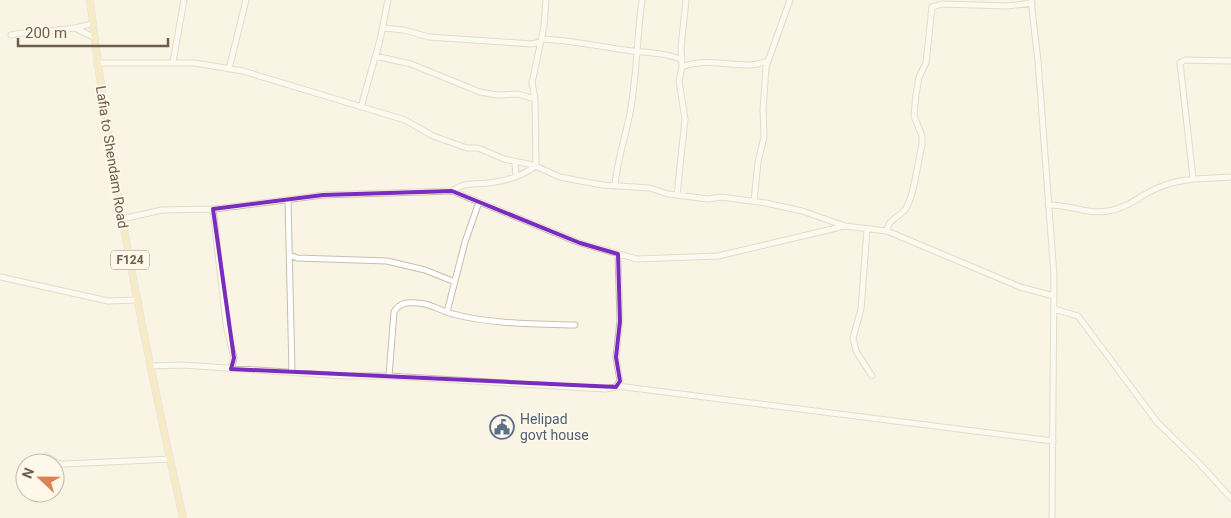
<svg xmlns="http://www.w3.org/2000/svg" width="1231" height="518" viewBox="0 0 1231 518" font-family="Roboto,sans-serif">
  <rect width="100%" height="100%" fill="#faf4e4"/>
  <g fill="none" stroke-linecap="round" stroke-linejoin="round">
    <g stroke="#cabdab" stroke-width="7">
      <path id="minor" d="M 1031,0 L 1038,61 L 1054,276 L 1052,518
        M 383,28 L 404,30 L 429,37 L 532,44 L 540,42
        M 77,29 L 95,38
        M 11,35 C 38,29 67,33 93,23
        M 541,39 C 570,40 596,46 625,50 C 644,53 665,52 682,60
        M 375,56 L 411,64 L 480,92 L 497,95 L 518,94 L 535,99
        M 173,62 L 184,0
        M 97,63 L 195,63 L 243,71 L 405,120 L 433,136 L 467,148 L 478,148 L 504,159 L 533,165 L 560,177 L 602,185 L 650,188 L 668,194 L 708,199 L 721,197 L 766,203 L 802,211 L 845,226 L 887,231 L 1020,287 L 1054,296
        M 682,67 C 709,55 745,72 767,61
        M 229,69 L 246,0
        M 361,107 L 380,40 L 388,0
        M 515,162 L 516,177
        M 1193,178 L 1180,63 L 1185,60 L 1231,61
        M 615,186 C 617,158 627,134 631,107 C 637,71 637,36 642,0
        M 452,191 C 464,181 481,185 495,182 C 510,180 523,175 536,166 L 535,99 L 532,83 L 544,26 L 546,0
        M 677,195 L 685,119 L 679,81 L 682,67 L 681,48 L 686,0
        M 288,200 L 292,372
        M 754,201 L 758,162 L 764,137 L 763,110 L 766,67 L 790,0
        M 1048,205 C 1068,204 1088,215 1108,211 C 1129,208 1141,194 1160,187 C 1184,177 1206,179 1231,177
        M 213,209 L 226,324 L 234,358 L 231,369
        M 122,219 L 162,210 L 215,209 L 323,195 L 452,191 L 580,243 L 637,259 L 718,256 L 845,226
        M 867,230 L 861,309 L 853,338 L 856,351 L 872,376
        M 887,231 C 888,218 900,218 906,208 C 914,197 918,160 922,145 L 922,136 L 914,116 L 916,94 L 919,77 L 926,63 L 932,7 L 942,4 L 1007,6 L 1032,3
        M 290,255 L 297,258 L 387,261 L 425,270 L 455,282
        M 0,277 L 108,301 L 138,300
        M 1054,309 L 1078,316 L 1157,422 L 1199,463 L 1231,498
        M 447,312 L 465,242 L 479,202
        M 150,366 L 183,365 L 344,376 L 389,376 L 394,312 C 399,303 407,302 417,303 C 431,303 440,311 453,314 C 489,324 537,324 575,325
        M 389,376 L 605,389 L 616,387 L 620,381 L 616,357 L 620,321 L 618,254
        M 617,386 L 1053,441
        M 46,456 L 59,464 L 65,464 L 171,459"/>
    </g>
    <g stroke="#dad5d0" stroke-width="8">
      <path id="major" d="M 90,0 C 110,174 145,347 183,518"/>
    </g>
    <use href="#minor" stroke="#fff" stroke-width="5"/>
    <use href="#major" stroke="#f4e0a2" stroke-width="6"/>
  </g>
  <path d="M0 0H1231V518H0ZM 452,191 L 580,243 L 618,254 L 620,321 L 616,357 L 620,381 L 616,387 L 231,369 L 234,358 L 213,209 L 323,195 Z" fill="#faf4e4" fill-opacity=".55" fill-rule="evenodd"/>
  <path fill="none" stroke="#7b2cbf" stroke-width="4" stroke-linejoin="round" d="M 452,191 L 580,243 L 618,254 L 620,321 L 616,357 L 620,381 L 616,387 L 231,369 L 234,358 L 213,209 L 323,195 Z"/>
  <defs>
    <g id="civic-ring" transform="scale(1.25)"><circle r="9.5" fill="#fdf8ea" stroke="#5c6f8a" stroke-width="1.5"/><path d="M-.6-6.5H3V-4.5H.6V-3L4-1V1h2V6H-6V1h2V-1L-.6-3ZM-1.2 2.5V6h2.4V2.5Z" fill="#5c6f8a"/></g>
  </defs>
  <g fill-rule="evenodd">
    <use href="#civic-ring" x="502" y="427"/>
  </g>
  <g text-anchor="middle" stroke-width="4" stroke-linejoin="round" paint-order="stroke">
    <rect fill="#fdf8ea" stroke="#9a8c7b" stroke-width="1" x="111" y="250.5" width="38" height="19" rx="4"/>
    <g font-size="12" font-weight="bold" fill="#705e4c">
      <text x="130" y="264">F124</text>
    </g>
    <g font-size="14" fill="#705e4c" stroke="#fdf8ea">
      <text transform="translate(112 157) rotate(81)" y="5">Lafia to Shendam Road</text>
    </g>
    <g font-size="14" fill="#4e5e75" stroke="#fdf8ea" text-anchor="start">
      <text x="520" y="424">Helipad<tspan x="520" dy="16">govt house</tspan></text>
    </g>
  </g>
  <g transform="translate(40 478) rotate(292)"><circle r="24" fill="#fdf8ea" stroke="#c5baab"/>
  <path d="M0-4L9 19L0 12L-9 19Z" fill="#da8353"/>
  <text y="-8" font-size="14" font-weight="bold" text-anchor="middle" fill="#705e4c">N</text>
  </g>
  <path d="M18 38v8h150v-8" fill="none" stroke="#705e4c" stroke-width="2.5"/>
  <text x="25" y="38" font-size="15" fill="#705e4c" stroke="#fdf8ea" stroke-width="4" paint-order="stroke">200 m</text>
</svg>
